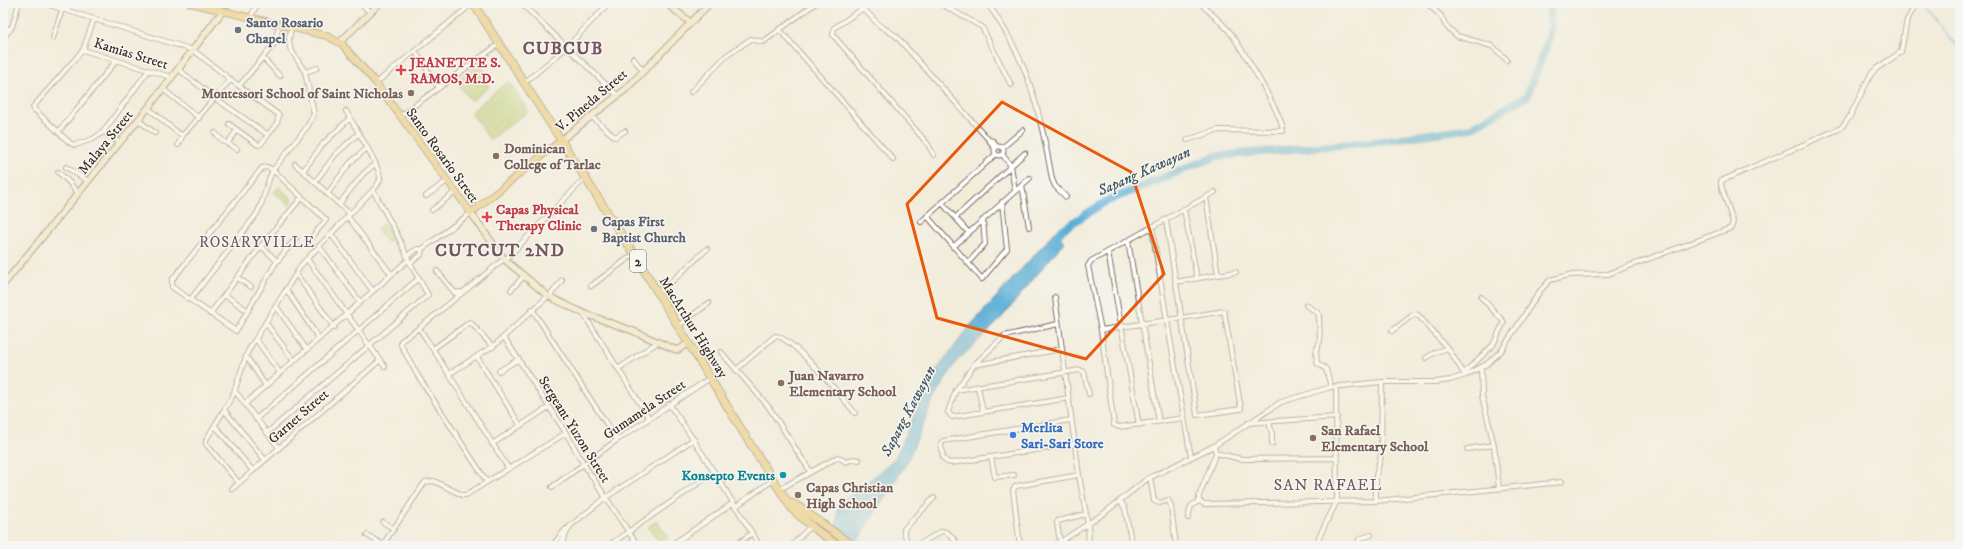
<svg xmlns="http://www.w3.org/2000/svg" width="1963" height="549" viewBox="0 0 1963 549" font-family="'IM FELL DW Pica',serif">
  <defs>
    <pattern id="green-dots" width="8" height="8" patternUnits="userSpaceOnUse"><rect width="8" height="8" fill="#bad075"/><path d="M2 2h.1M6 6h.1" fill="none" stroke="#a1b365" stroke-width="1.8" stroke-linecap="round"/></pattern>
  </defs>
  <rect width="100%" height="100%" fill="#f6f6f2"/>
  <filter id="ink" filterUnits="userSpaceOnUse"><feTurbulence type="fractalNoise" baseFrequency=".025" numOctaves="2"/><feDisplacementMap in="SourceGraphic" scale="8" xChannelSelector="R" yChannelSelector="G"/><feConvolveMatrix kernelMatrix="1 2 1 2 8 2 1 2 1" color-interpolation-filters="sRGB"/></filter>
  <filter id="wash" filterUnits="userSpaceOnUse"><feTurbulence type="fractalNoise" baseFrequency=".012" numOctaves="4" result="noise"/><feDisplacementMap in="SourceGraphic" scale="16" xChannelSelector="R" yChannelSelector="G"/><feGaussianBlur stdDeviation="0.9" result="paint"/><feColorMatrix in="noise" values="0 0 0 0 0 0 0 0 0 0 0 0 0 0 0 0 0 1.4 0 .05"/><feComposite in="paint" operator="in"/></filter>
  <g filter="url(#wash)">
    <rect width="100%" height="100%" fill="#f2ecdb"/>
    <path fill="url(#green-dots)" stroke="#7a7d4a" d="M 479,64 L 489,78 L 485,81 L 489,87 L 471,101 L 456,81 Z
      M 506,83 L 510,83 L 528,111 L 490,140 L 471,112 Z"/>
    <path fill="#bad075" stroke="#7a7d4a" d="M 279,187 L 293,200 L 289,205 L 274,192 Z
      M 384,223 L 394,237 L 387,242 L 377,229 Z
      M 657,521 L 668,537 L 660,543 L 648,527 Z"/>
    <path fill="#59add5" stroke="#4a6c7a" d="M 1056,231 L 1064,242 L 998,322 L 957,361 L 934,398 L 907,462 L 854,546 L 824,546 L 837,524 L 838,504 L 856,492 L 895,458 L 929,382 L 943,361 L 970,326 Z"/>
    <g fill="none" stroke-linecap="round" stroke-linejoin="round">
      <path stroke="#59add5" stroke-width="1.5" d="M 1924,4 L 1927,8
        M 1928,9 L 1960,50"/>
      <path stroke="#59add5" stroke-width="8" d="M 1052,242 L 1063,229 L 1105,202 L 1216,156 L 1374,142 L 1471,128 L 1527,96 L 1550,36 L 1550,3"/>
    </g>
  </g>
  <g filter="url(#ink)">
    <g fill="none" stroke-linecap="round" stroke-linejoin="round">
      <g stroke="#7b6e60" stroke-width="6">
        <path id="street" d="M 43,3 L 193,50 L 239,86
          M 360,3 L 370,12
          M 521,3 L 618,96
          M 858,3 L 879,25 L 896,36 L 989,140 L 995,149
          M 871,3 L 834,28 L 833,35 L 927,143 L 934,155
          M 939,3 L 982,27 L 1011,85
          M 987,3 C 1029,60 1040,111 1052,179 L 1055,186 L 1066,197
          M 1427,3 L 1441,16 L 1446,26 L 1457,36 L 1492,46 L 1507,60
          M 250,18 L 258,3
          M 94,19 L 83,50 L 33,107 L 34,109 L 70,143 L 75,145 L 93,139 L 103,132 L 148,71
          M 3,25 L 10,30
          M 779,29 L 893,159
          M 3,38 L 12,27 L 19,3
          M 53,38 L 62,10
          M 83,50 L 171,77
          M 415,51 L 439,88
          M 263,58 L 280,76
          M 633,58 L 643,71
          M 178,69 L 215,98 L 268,135 L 277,123 L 279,115 L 239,86 L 274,44 L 279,26
          M 305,72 L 317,68
          M 376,83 L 473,3
          M 524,83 L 566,48 L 609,3
          M 163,89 L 199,118
          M 691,92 L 726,56 L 751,39 L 763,42 L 816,3
          M 148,108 L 178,133 L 183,135 L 231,79
          M 400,116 L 499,44
          M 592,117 L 615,137 L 625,131
          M 138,120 L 155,133
          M 229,124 L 258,145 L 261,144 L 268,135
          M 59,131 L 116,61
          M 103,132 L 120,142
          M 215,133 L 223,141 L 237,149
          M 989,140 L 993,141 L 997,147
          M 1187,140 L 1218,130 L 1283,131 C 1282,114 1241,47 1229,31 C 1220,21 1210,12 1200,3
          M 228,143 L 237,130
          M 178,145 L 183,135
          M994.5 151a4.5 4.5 0 1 1 9 0a4.5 4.5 0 1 1-9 0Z
          M 1002,148 L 1023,130
          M 1002,154 L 1011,166 L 1015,191
          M 295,164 L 350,214
          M 66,167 L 88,181
          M 303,171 L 323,144 L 350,118
          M 58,172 L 68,181 L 78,193
          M 315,182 L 336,154 L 359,133
          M 1022,185 L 1029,227
          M 327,194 L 350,163 L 367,148
          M 426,196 L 447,181
          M 1206,197 L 1218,275
          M 942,203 L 969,233
          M 339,204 L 363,174 L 375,164
          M 1184,209 L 1197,278
          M 432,210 L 455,192
          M 927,216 L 982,279 L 1007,249 L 1002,202
          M 348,217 L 391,274
          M 955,218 L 1025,153
          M 921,222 L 996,154
          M 1152,227 L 1167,321 L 1191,457
          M 331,234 L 372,290
          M 296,238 L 275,264 L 236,331 L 172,287 L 172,280 L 262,168 L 267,167 L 273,170 L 326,220 L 312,237
          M 1128,241 L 1159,422
          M 261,246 L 277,261
          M 319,246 L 360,302
          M 953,247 L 1030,178
          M 1108,252 L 1139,425
          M 407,256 L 417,249 L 422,249
          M 307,259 L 385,367
          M 505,260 L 584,179
          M 410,263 L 421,255 L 422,249 L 471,213
          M 968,263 L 985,244 L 983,220
          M 437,271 L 455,293 L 460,292
          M 296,274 L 334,327
          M 238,278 L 251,287
          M 1175,282 L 1236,272
          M 591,286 L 634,254
          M 286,289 L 319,339
          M 511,290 L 523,277
          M 658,294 L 707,249
          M 225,295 L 248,311
          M 549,297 L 562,280
          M 1055,297 L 1079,475 L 1088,525 L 1089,546
          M 190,300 L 256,215 C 265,201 265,185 273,170 L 307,127 L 314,114 L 305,72 L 290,48 L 289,38 L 291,29
          M 1306,305 L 1318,313 L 1319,316 L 1320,341 L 1316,351 L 1317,363 L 1326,369 L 1331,387
          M 276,306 L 307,350
          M 532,309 L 617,440
          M 583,313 L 649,418
          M 210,314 L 261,246 L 302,197
          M 266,323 L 294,361
          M 678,326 L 709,303
          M 419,328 L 401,341 L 401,345 L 418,376 L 487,482
          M 1101,330 C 1142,324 1183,318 1224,311 L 1241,409 L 1197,415 L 1166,220
          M 1392,331 L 1414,314 L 1418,315 L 1449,350 L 1465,375
          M 504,337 L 566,433 L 583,463 L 638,546
          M 256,339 L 280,373
          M 493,347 L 470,322 L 433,349 L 419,328 L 504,259
          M 433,349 L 508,468
          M 721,352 L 768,406 L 810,471
          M 246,356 L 266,386
          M 477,357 L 520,425
          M 1426,358 L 1436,352 L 1448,348
          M 974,365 L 1062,349
          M 1481,368 L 1482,396 L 1494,445 L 1499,488
          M 618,369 L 658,342
          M 736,370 L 775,336 C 791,335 843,398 855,413
          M 499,371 L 519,359
          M 1464,373 L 1493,345 L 1504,322 L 1481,297
          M 449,374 L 496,344 L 548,296
          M 978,387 L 983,412
          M 956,390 L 974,365 L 1004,336 L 1058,324
          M 235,391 L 279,448
          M 1069,398 L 952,417 L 948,412 L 956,390 L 1080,370 L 1084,372 L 1089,394
          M 245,404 L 408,260
          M 669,404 C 702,450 730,498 760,546
          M 225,411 L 265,460
          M 1184,418 L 1119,427 L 1114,425 L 1101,330 L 1088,266 L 1091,261 L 1215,192
          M 256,419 L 419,278
          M 1071,420 L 943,441 L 941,443 L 943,458 L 947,462 L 951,463 L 1075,444
          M 1269,422 L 1272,434 L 1272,444
          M 1248,423 L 1337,417
          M 216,427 L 253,471
          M 267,433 L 428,295 L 410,263 L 397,234 L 373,190
          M 492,444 L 549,407
          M 1214,446 L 1216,453 L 1199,496 L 1199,501 L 1204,504 L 1376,501 L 1376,476 L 1381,455 L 1382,382
          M 1467,449 L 1494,445
          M 1216,453 L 1241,459 L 1337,458
          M 991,457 L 995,477 L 1014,475
          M 1150,477 L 1154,501 L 1160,503 L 1168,500 L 1171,506 L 1176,546
          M 239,483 L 206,444 L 206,440 L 233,395 L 248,351 L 302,264 L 373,190 C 376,187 379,183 380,179 C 382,168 352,123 346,111
          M 552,487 L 617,440 L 710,378
          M 232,489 L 379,361
          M 780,489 L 838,457 L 846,462 L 853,459 L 859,460
          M 1120,501 L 1125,508 L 1132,546
          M 1376,501 L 1562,482
          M 735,507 L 773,480
          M 1188,518 L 1191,506 L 1199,501
          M 383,522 L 394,529
          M 367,535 L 383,545
          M 1060,542 L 1057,523 L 1058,521 L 1086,514
          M 382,546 L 425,482 L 434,481 L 462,495 L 466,495 L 566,433
          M 552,546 L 566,529
          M 560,546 L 570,526 L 605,498 L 694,439
          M 608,546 L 713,473
          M 670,546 L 733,503
          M 735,546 L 752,533
          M 791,546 L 811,526
          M 909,546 L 904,533 L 904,529 L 934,498
          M 916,546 L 942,531 C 950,532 954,539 958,546
          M 1020,546 L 1013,490 L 1016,486 L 1022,485 L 1079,475
          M 1054,546 L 1103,514 L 1147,479 L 1214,446 L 1281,402 L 1331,387 L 1382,382 L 1435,382 L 1450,380 L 1466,375 L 1487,364 L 1501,351 L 1540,291 L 1550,280 L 1569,275 L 1608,274 L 1731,228 L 1733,222 L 1721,185 L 1721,181 L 1841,128 L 1849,118 L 1871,74 L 1876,69 L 1901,52 L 1907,20 L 1917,3
          M 1267,546 L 1273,546
          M 1318,546 L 1319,537 L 1337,501 L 1336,386
          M 1357,546 L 1359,539 L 1371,535"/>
      </g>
      <g stroke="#7b6e60" stroke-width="8">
        <path id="secondary" d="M 666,3 L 690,22
          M 340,42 L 380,3
          M 560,141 L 626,89 L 710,3
          M 471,213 L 504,259 L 548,296 L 583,313 L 633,331 L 674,349 L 678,350 L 689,343
          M 3,285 L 148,108 L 222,12"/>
      </g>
      <g stroke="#7b6e60" stroke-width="8">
        <path id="primary" d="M 190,3 L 327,36 L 342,44 L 376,83 L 471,213 L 560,141"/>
      </g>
      <g stroke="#7b6e60" stroke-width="9">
        <path id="highway" d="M 473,3 L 634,254 L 754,450 L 792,509 L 816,530 L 839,546
          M 790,503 L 795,504 L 853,546"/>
      </g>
      <use href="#street" stroke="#fff" stroke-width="4"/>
      <use href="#secondary" stroke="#f7e8c3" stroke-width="5.5"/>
      <use href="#primary" stroke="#ebc669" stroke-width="6"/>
      <use href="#highway" stroke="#ebc669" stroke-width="7"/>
    </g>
  </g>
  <path d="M0 0H1963V549H0ZM 1002,102 L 1131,172 L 1164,274 L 1086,359 L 937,318 L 907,204 Z" fill="#f2ecdb" fill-opacity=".55" fill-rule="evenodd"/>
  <path fill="none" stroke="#e8590c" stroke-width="3" stroke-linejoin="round" d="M 1002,102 L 1131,172 L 1164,274 L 1086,359 L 937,318 L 907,204 Z"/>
  <g fill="#6b7280" stroke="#f6f6f2" stroke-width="1.5">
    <circle cx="238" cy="30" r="4"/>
    <circle cx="594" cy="229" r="4"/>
  </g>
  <g fill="#e0444e" stroke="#f6f6f2" stroke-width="1.5">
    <path d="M399 64h4v4h4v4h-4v4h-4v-4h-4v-4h4z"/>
    <path d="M485 211h4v4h4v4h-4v4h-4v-4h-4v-4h4z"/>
  </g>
  <g fill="#8d6e63" stroke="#f6f6f2" stroke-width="1.5">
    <circle cx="411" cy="93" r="4"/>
    <circle cx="496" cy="156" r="4"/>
    <circle cx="781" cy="383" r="4"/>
    <circle cx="1313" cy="438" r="4"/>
    <circle cx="798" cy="495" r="4"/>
  </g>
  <circle fill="#3f7fe0" stroke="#f6f6f2" stroke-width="1.5" cx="1013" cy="435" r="4"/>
  <circle fill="#0f9aa8" stroke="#f6f6f2" stroke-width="1.5" cx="783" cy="475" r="4"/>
  <g text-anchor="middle" stroke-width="3" stroke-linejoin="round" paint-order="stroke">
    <rect fill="#f6f6f2" stroke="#73675e" stroke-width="1" x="630" y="250" width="16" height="22" rx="3"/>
    <g font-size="13" font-weight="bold" fill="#3b2a1e">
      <text x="638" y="266">2</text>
    </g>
    <g font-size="14" font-weight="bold" fill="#5b616d" stroke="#f6f6f2" text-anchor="start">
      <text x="246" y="27">Santo Rosario<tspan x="246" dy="16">Chapel</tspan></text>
      <text x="602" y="226">Capas First<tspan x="602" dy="16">Baptist Church</tspan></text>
    </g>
    <g font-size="14" fill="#3b2a1e" stroke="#f6f6f2">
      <text transform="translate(131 53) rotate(17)" y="5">Kamias Street</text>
      <text transform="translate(591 100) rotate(-40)" y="5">V. Pineda Street</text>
      <text transform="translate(105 142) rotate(-51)" y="5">Malaya Street</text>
      <text transform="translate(443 155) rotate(54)" y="5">Santo Rosario Street</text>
      <text transform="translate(694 327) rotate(58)" y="5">MacArthur Highway</text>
      <text transform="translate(644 409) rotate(-34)" y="5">Gumamela Street</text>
      <text transform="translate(298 416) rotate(-41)" y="5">Garnet Street</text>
      <text transform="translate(575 429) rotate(58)" y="5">Sergeant Yuzon Street</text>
    </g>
    <g font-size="14" font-weight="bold" fill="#be3a42" stroke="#f6f6f2" text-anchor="start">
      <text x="410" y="67">JEANETTE S.<tspan x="410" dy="16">RAMOS, M.D.</tspan></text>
      <text x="496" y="214">Capas Physical<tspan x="496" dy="16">Therapy Clinic</tspan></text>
    </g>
    <g font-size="14" font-weight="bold" fill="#785e54" stroke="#f6f6f2" text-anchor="start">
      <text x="403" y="98" text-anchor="end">Montessori School of Saint Nicholas</text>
      <text x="504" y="153">Dominican<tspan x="504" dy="16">College of Tarlac</tspan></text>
      <text x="789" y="380">Juan Navarro<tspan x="789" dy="16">Elementary School</tspan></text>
      <text x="1321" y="435">San Rafael<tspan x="1321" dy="16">Elementary School</tspan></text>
      <text x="806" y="492">Capas Christian<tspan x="806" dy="16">High School</tspan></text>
    </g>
    <g font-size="14" font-weight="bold" fill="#366cbe" stroke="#f6f6f2" text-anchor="start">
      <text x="1021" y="432">Merlita<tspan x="1021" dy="16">Sari-Sari Store</tspan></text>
    </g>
    <g font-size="14" font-weight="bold" fill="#0d838f" stroke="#f6f6f2" text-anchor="end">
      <text x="775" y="480">Konsepto Events</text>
    </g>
    <g font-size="15" font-style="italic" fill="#46585e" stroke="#f6f6f2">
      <text transform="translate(1144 171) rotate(-24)" y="5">Sapang Kawayan</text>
      <text transform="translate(908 411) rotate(-62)" y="5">Sapang Kawayan</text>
    </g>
    <g font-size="15" letter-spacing="1" fill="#76555d" stroke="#f6f6f2">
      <text x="257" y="247">ROSARYVILLE</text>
    </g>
    <g font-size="16" letter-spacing="1" fill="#76555d" stroke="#f6f6f2">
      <text x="1328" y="490">SAN RAFAEL</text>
    </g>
    <g font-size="18" font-weight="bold" letter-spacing="1" fill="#76555d" stroke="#f6f6f2">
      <text x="563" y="54">CUBCUB</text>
      <text x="500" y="256">CUTCUT 2ND</text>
    </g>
  </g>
  <rect width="1963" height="549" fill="none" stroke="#f6f6f2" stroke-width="16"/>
</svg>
